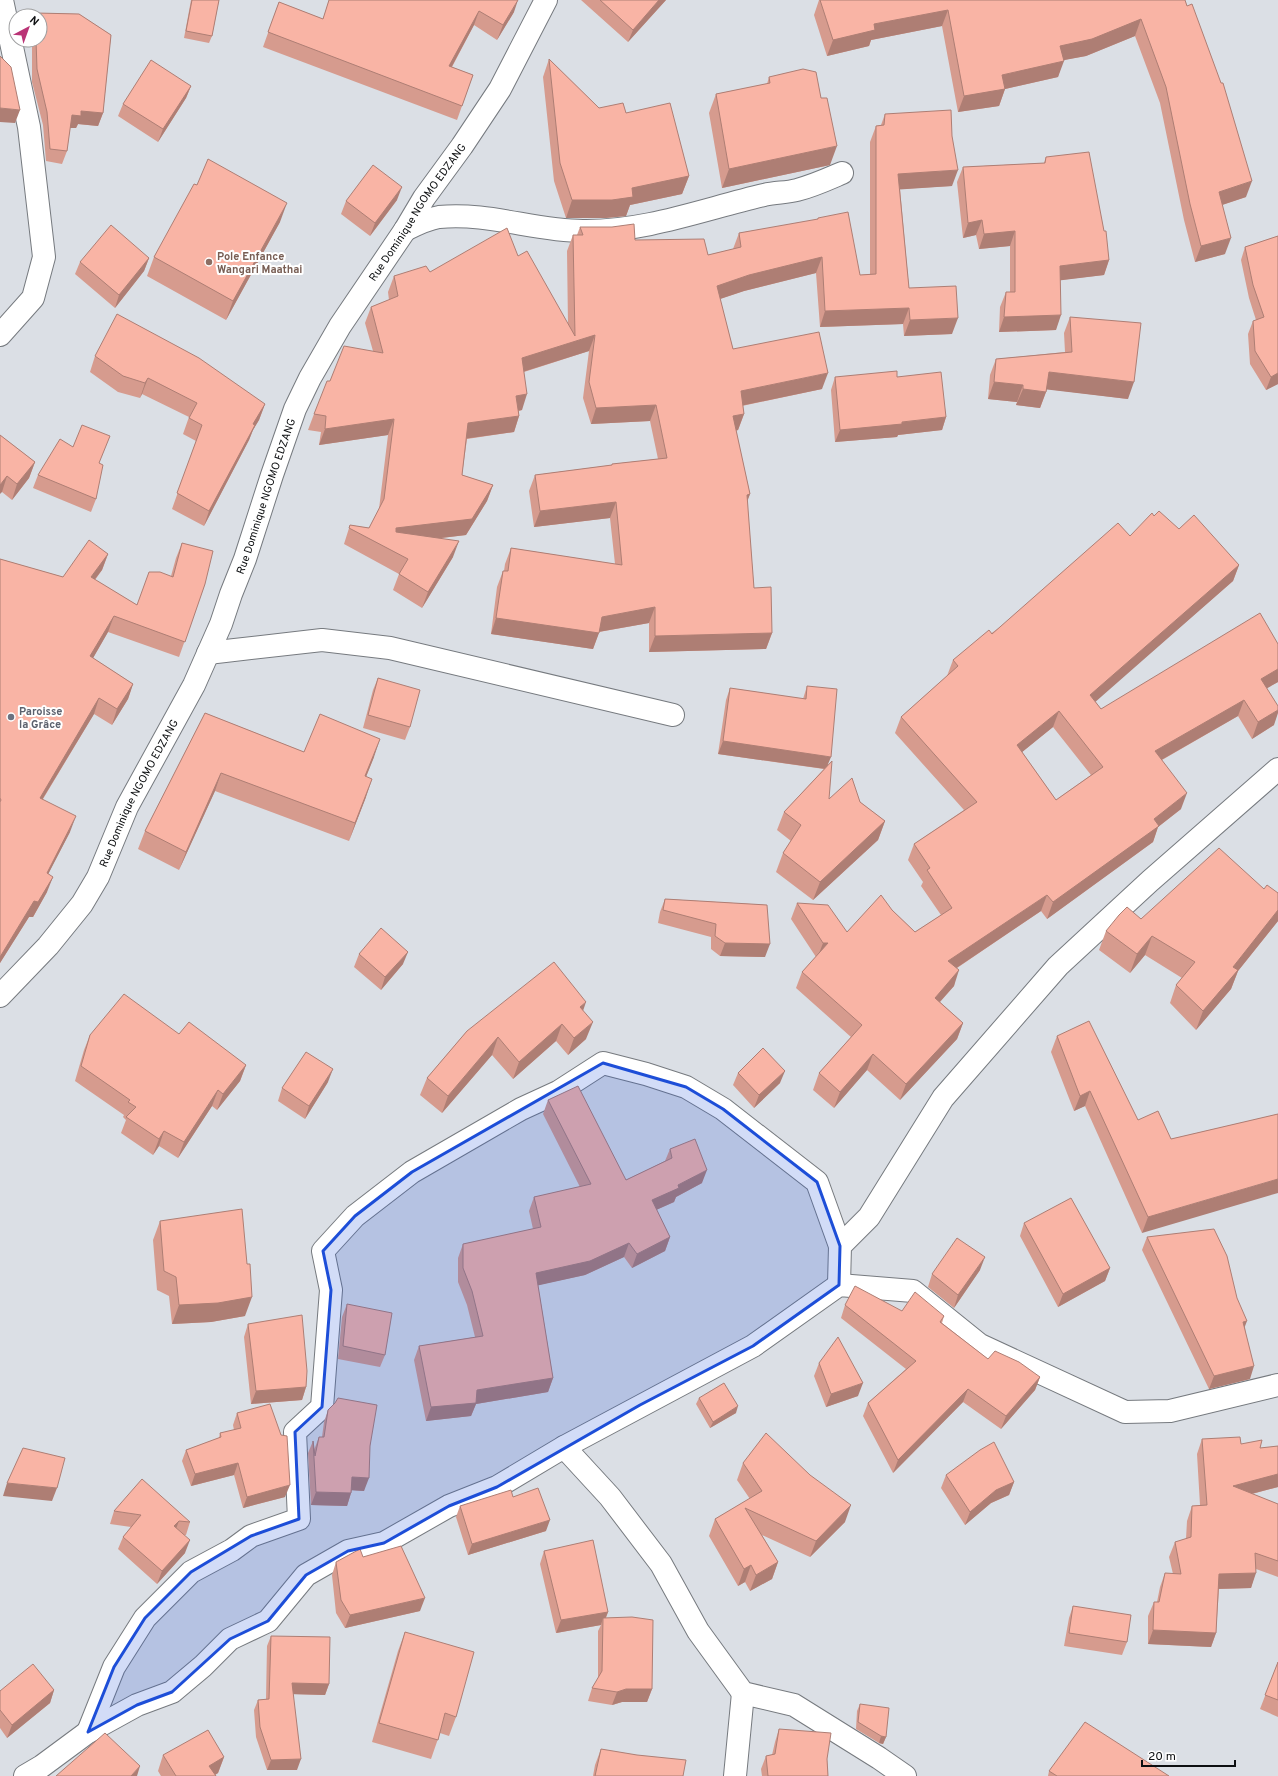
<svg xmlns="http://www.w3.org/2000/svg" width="1278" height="1776" viewBox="0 0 1278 1776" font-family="Overpass,sans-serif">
  <rect width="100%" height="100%" fill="#dbdfe5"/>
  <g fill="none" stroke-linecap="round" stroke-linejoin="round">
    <g stroke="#767a7f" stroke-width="24">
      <g id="minor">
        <path d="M 405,230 C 415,225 427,219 439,217 C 488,212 535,231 583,231 C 645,232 704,209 764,195 C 775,192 786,193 797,190 C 813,186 828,179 842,173"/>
        <path d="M 0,335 L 33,298 L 44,257 L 29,127 L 2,0"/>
        <path d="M 208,653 L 322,640 L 390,648 L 673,715"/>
        <path id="s1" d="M 0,996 L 48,946 L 82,904 L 98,877 L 127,807 L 194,685 L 221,624 L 231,594 L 245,559 L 272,475 L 295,409 L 310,378 L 340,326 L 405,230 L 424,198 L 462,146 L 500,89 L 546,0"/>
        <path d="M 839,1285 L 840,1246 L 869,1217 L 943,1098 L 1058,966 L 1150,881 L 1278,769"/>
        <path d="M 564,1447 L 610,1497 L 661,1564 L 698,1631 L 743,1693 L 794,1705 L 879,1758 L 905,1776"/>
        <path d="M 88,1732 L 114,1667 L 145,1618 L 191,1572 L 232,1550 L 251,1536 L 299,1519 L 295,1432 L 322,1407 L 331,1290 L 323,1251 L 355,1216 L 412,1172 L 521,1109 L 558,1092 L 603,1063 L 646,1074 L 686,1087 L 723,1109 L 817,1182 L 840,1246"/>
        <path d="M 25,1776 L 42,1766 L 88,1732 L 137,1705 L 172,1692 L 203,1666 L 230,1639 L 268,1621 L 306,1575 L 348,1551 L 384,1543 L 449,1506 L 497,1487 L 564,1447 L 753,1346 L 839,1285 L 913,1291 L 980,1345 L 1125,1412 L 1170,1411 L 1278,1385"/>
        <path d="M 735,1776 L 743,1693"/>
      </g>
    </g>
    <use href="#minor" stroke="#fff" stroke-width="22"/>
  </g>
  <path fill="#d69b8e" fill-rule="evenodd" d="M 191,0 L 219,0 L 212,36 L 209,43 L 184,38 Z
    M 329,0 L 514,12 L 497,40 L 474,25 L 452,67 L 473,75 L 457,120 L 263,47 L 279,2 L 323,19 Z
    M 581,0 L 666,0 L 628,42 Z
    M 819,0 L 1185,0 L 1246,197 L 1222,205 L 1225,254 L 1195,262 L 1184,220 L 1160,103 L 1135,36 L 1086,56 L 1063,60 L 1058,77 L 1005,89 L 999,106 L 958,112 L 942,26 L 871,40 L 869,46 L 827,56 L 814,15 Z
    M 36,13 L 79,14 L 111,35 L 103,113 L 98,126 L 78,124 L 76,128 L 70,128 L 67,151 L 62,164 L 46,161 L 43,125 L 32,82 L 32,40 L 40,40 L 40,16 L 35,16 Z
    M 549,59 L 599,108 L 626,113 L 689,176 L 682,194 L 630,205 L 626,216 L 605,218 L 566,218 L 554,181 L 543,77 Z
    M 769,77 L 830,165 L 722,188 L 709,113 L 716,94 L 767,84 Z
    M 191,86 L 186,98 L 158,142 L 118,116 L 123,104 Z
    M 885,114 L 952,186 L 900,189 L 909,288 L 952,334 L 904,336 L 903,324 L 820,327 L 816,273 L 744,291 L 720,299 L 733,349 L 822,389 L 742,406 L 744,414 L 738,430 L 736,431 L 750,494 L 747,501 L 754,588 L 772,633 L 766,649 L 649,652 L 649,623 L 599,632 L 593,649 L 491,634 L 497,587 L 503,571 L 504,571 L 505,564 L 511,548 L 615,564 L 610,518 L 534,527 L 529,491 L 535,475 L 612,465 L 612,464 L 658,459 L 650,421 L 591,424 L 583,398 L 589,351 L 524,372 L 522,410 L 519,411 L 519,416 L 514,432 L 467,439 L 462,475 L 493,485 L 487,501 L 466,535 L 441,538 L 453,557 L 422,608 L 393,590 L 399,574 L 344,544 L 350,525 L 369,528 L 379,509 L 388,435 L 319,445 L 321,432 L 308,430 L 314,414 L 330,381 L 373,351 L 365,323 L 371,307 L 389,300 L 388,292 L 394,276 L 430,272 L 518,256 L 568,325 L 567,251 L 573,235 L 577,235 L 580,227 L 635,240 L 708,255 L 733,249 L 739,233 L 817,220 L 818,218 L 860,275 L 870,274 L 870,142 L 876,126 L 881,125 Z
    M 1046,157 L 1109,260 L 1104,275 L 1060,280 L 1056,330 L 999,332 L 1000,307 L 1006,292 L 1010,292 L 1010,246 L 979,249 L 976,235 L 963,238 L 957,182 L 963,167 L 1044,163 Z
    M 197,185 L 280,222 L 226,320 L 147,276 L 154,257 Z
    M 397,200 L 370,236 L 341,214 L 346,201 Z
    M 1278,236 L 1278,384 L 1266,390 L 1250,364 L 1248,334 L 1253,321 L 1256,320 L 1249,298 L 1241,260 L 1245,247 Z
    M 149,258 L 144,271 L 115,308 L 75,274 L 80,262 Z
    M 1070,317 L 1128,399 L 1047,389 L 1046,392 L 1040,408 L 1016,405 L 1017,402 L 988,399 L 990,375 L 996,359 L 1065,352 L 1064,333 Z
    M 95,356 L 265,404 L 259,420 L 253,430 L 249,440 L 204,526 L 172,509 L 196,441 L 183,434 L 189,417 L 142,394 L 140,398 L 118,392 L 90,372 Z
    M 835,377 L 897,377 L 946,417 L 942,430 L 898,435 L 897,437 L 835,442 L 831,390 Z
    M 0,435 L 35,462 L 29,478 L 12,500 L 2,492 Z
    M 100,463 L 96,499 L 91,512 L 33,488 L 38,475 Z
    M 1154,516 L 1179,529 L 1239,565 L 1233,581 L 1095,701 L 1101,709 L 1278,644 L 1278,682 L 1267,688 L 1274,725 L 1252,739 L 1238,716 L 1162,760 L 1181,809 L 1158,827 L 1153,842 L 1047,919 L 1041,911 L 957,968 L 954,986 L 940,1002 L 963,1023 L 957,1039 L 900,1100 L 867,1070 L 834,1108 L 813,1090 L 819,1073 L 851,1037 L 796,988 L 802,972 L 816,957 L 791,919 L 797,903 L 847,932 L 892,910 L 915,932 L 941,915 L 921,886 L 923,882 L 908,860 L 914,844 L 964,810 L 895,733 L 901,717 L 947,676 L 953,660 L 1130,536 ZM 1053,727 L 1091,775 L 1056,800 L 1022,752 Z
    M 182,543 L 205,584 L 179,657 L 108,632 L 93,658 L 133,684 L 128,699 L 112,725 L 94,714 L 43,799 L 70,832 L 48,874 L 47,892 L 33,917 L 29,917 L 0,963 L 0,559 L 63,577 L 108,554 L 102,570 L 95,580 L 137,605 L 171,576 L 176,558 Z
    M 378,678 L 410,727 L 405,740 L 363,728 L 373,690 Z
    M 807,686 L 828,765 L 829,799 L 860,802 L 885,821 L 878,840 L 813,900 L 776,872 L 783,853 L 791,841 L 777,830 L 784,812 L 824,769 L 718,754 L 726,700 L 730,688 L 803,699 Z
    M 205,713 L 304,752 L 374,757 L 366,777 L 366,797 L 349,841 L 215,791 L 179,870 L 138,849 L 145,831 Z
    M 1264,889 L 1278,893 L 1278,921 L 1238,971 L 1231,989 L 1196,1030 L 1170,1003 L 1176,985 L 1182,978 L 1145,955 L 1130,973 L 1099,950 L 1106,931 L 1141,919 Z
    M 665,899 L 767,905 L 765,957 L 720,956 L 711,949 L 711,937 L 658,923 L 660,912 Z
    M 359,954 L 403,964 L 381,990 L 354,967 Z
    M 583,1011 L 586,1039 L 568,1055 L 556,1041 L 513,1079 L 492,1055 L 442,1113 L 420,1095 L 427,1078 L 467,1031 Z
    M 179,1034 L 246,1065 L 240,1081 L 217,1110 L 212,1106 L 178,1158 L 159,1146 L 153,1155 L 121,1133 L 126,1120 L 123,1117 L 124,1115 L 75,1081 L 84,1050 L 90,1035 Z
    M 1057,1036 L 1138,1120 L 1171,1139 L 1278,1114 L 1142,1233 L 1085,1106 L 1074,1111 L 1051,1052 Z
    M 738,1073 L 780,1083 L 754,1108 L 733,1085 Z
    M 328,1082 L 305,1119 L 278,1101 L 282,1088 Z
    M 548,1100 L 626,1180 L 665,1161 L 670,1149 L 702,1183 L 676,1197 L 674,1202 L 656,1210 L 670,1237 L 665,1251 L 632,1268 L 624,1257 L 585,1275 L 538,1285 L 553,1378 L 548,1392 L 476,1404 L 471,1416 L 426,1421 L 414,1360 L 419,1346 L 475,1337 L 467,1305 L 458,1282 L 458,1258 L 463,1244 L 533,1229 L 529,1211 L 534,1197 L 580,1187 L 543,1114 Z
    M 160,1221 L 245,1316 L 211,1322 L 172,1324 L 169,1296 L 157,1290 L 153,1240 Z
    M 1024,1223 L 1110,1268 L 1105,1281 L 1058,1307 L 1020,1236 Z
    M 1147,1237 L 1245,1327 L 1250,1379 L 1209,1389 L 1142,1250 Z
    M 980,1270 L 954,1308 L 928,1287 L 932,1274 Z
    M 347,1304 L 385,1355 L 380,1367 L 338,1359 L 342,1317 Z
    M 845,1305 L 944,1316 L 942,1323 L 988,1359 L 1040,1377 L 1035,1390 L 1001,1429 L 963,1402 L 893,1473 L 863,1416 L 868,1403 L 906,1369 L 841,1318 Z
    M 248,1324 L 306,1387 L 302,1400 L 251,1404 L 244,1337 Z
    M 819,1363 L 858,1396 L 826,1407 L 814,1376 Z
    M 699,1398 L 736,1413 L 710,1428 L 696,1404 Z
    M 328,1410 L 370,1446 L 364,1491 L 352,1490 L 351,1493 L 347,1506 L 311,1505 L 308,1453 L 313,1441 L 314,1450 L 319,1437 L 322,1437 L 324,1422 Z
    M 237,1413 L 285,1497 L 243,1508 L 234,1475 L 191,1486 L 182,1461 L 186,1450 L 219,1438 L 220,1433 L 234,1430 L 233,1425 Z
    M 1202,1439 L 1241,1444 L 1260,1448 L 1278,1446 L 1278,1487 L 1252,1494 L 1278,1504 L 1278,1577 L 1256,1569 L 1251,1588 L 1219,1589 L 1216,1633 L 1211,1647 L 1148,1644 L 1148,1616 L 1154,1602 L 1157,1602 L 1160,1587 L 1165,1573 L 1173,1574 L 1169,1557 L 1175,1542 L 1186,1539 L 1187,1521 L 1192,1506 L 1200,1505 L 1197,1454 Z
    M 743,1463 L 845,1522 L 810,1557 L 762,1535 L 778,1562 L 772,1579 L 750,1591 L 745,1582 L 738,1586 L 709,1536 L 715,1519 L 750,1499 L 737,1480 Z
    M 946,1475 L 1014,1482 L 1009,1495 L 991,1503 L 965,1525 L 941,1488 Z
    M 513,1497 L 546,1531 L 468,1555 L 456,1517 L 460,1506 Z
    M 114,1511 L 190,1522 L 186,1535 L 185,1535 L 185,1553 L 157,1584 L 118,1549 L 123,1537 L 131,1527 L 110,1524 Z
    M 544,1551 L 608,1612 L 606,1618 L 652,1689 L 647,1702 L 622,1702 L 612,1705 L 588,1701 L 592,1688 L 598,1679 L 598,1631 L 601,1625 L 556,1633 L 540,1564 Z
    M 336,1562 L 420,1611 L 345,1628 L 336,1613 L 332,1575 Z
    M 1073,1606 L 1127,1642 L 1122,1655 L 1064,1646 L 1069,1618 Z
    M 405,1632 L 456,1717 L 449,1736 L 440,1733 L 431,1759 L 372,1742 L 398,1651 Z
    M 271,1636 L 329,1684 L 325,1695 L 293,1694 L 297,1770 L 267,1770 L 256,1737 L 254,1710 L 258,1700 L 266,1699 L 267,1646 Z
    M 1278,1662 L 1278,1717 L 1260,1709 Z
    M 54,1690 L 50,1703 L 7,1738 L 0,1728 L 0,1691 Z
    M 860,1704 L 886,1737 L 883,1744 L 879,1743 L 856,1729 L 857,1711 Z
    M 779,1729 L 827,1759 L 828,1776 L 762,1776 L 761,1769 L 766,1756 L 772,1755 L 775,1742 Z
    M 601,1749 L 683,1776 L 593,1776 L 595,1765 Z
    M 163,1755 L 224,1757 L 218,1773 L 215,1775 L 216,1776 L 161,1776 L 158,1771 Z
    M 1049,1771 L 1169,1776 L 1048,1776 Z"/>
  <path fill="#ae7e74" d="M 518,0 L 514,12 L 497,40 L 503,25 Z
    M 659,0 L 666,0 L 628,42 L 633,30 Z
    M 948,10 L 942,26 L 871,40 L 869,46 L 827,56 L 833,40 L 874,24 Z
    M 479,11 L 474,25 L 444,81 L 449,66 Z
    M 1141,19 L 1135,36 L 1086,56 L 1054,62 L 1060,46 Z
    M 1064,61 L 1058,77 L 1005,89 L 999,106 L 958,112 L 964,96 L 1002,75 Z
    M 191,86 L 186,98 L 158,142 L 163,129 Z
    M 0,108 L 20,110 L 15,123 L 0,122 Z
    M 81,111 L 103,113 L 98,126 L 78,124 L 76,128 L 67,128 L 72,115 Z
    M 837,146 L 830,165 L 722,188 L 729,169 Z
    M 958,170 L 952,186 L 892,190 L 898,174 Z
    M 689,176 L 682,194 L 630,205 L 626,216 L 605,218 L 566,218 L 572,200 Z
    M 1252,181 L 1246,197 L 1213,208 L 1219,192 Z
    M 402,187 L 397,200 L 370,236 L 375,223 Z
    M 287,203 L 280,222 L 226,320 L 233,301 Z
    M 982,220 L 976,235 L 963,238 L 968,223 Z
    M 1015,231 L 1010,246 L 979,249 L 984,234 Z
    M 1231,238 L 1225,254 L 1195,262 L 1201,246 Z
    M 822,257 L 816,273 L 744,291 L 711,302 L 717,286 L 749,275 Z
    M 149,258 L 144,271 L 115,308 L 119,295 Z
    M 1109,260 L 1104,275 L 1055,281 L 1060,266 Z
    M 909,308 L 903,324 L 820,327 L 825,311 Z
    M 1061,315 L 1056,330 L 999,332 L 1004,317 Z
    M 958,318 L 952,334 L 904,336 L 910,320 Z
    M 595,335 L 589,351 L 516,374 L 522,358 Z
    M 1049,372 L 1134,382 L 1128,399 L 1043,389 Z
    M 828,373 L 822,389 L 735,407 L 741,391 Z
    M 1278,373 L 1278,384 L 1266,390 L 1271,377 Z
    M 148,378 L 142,394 L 140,398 L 145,383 Z
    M 994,382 L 1023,385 L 1017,402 L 988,399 Z
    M 1023,389 L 1046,392 L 1040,408 L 1016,405 Z
    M 527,394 L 522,410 L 510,412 L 516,396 Z
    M 265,404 L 259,420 L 253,430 L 249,440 L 204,526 L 209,511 L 253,424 Z
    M 656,405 L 650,421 L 591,424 L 596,408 Z
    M 744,414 L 738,430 L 728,432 L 733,416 Z
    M 519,416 L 514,432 L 463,439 L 468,423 Z
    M 946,417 L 942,430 L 898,435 L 897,437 L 835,442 L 840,430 Z
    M 394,419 L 388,435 L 319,445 L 325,429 Z
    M 35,462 L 29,478 L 12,500 L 17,484 Z
    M 7,476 L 2,492 L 0,494 L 0,485 Z
    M 493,485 L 487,501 L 466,535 L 391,544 L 396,528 Z
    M 750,494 L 744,510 L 747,495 Z
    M 616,502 L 610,518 L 534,527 L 540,511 Z
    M 459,541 L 453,557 L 422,608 L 428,592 Z
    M 108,554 L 102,570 L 85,592 L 91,577 Z
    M 1239,565 L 1233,581 L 1085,711 L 1090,695 Z
    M 655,607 L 649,623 L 598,632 L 599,633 L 593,649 L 491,634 L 496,618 L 602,617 Z
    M 114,616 L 108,632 L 85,672 L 90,656 Z
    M 772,633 L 766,649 L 649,652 L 655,636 Z
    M 1278,669 L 1278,682 L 1255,695 L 1261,679 Z
    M 133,684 L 128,699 L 112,725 L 117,709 Z
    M 99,698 L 94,714 L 34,813 L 40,798 Z
    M 1244,700 L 1238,716 L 1149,767 L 1155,751 Z
    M 1278,710 L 1278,713 L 1274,725 L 1252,739 L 1258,722 Z
    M 1059,711 L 1053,727 L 1011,761 L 1017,745 Z
    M 380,739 L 374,757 L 359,794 L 365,776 Z
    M 723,741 L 831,757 L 826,769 L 718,754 Z
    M 221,773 L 215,791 L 179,870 L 186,852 Z
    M 372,779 L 366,797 L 349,841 L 355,823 Z
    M 1187,793 L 1181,809 L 1158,827 L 1153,842 L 1047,919 L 1053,902 L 1154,819 Z
    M 76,816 L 70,832 L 41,888 L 47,873 Z
    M 885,821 L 878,840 L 813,900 L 820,882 Z
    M 53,877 L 47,892 L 33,917 L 29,917 L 0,963 L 0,957 L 34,901 Z
    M 1047,895 L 1041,911 L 943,977 L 948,961 Z
    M 1278,910 L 1278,921 L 1238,971 L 1231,989 L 1196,1030 L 1203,1011 L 1233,967 Z
    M 1152,936 L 1145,955 L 1130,973 L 1137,954 Z
    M 725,943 L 770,944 L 765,957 L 720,956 Z
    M 823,943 L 828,943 L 817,959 Z
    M 408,952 L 403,964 L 381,990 L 385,977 Z
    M 959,970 L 954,986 L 929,1014 L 935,998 Z
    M 586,1002 L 580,1020 L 580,1007 Z
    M 593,1022 L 586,1039 L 568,1055 L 574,1038 Z
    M 963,1023 L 957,1039 L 900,1100 L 906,1084 Z
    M 562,1024 L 556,1041 L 513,1079 L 519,1062 Z
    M 498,1037 L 492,1055 L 442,1113 L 448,1096 Z
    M 873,1054 L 867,1070 L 834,1108 L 840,1092 Z
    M 246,1065 L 240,1081 L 217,1110 L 223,1094 Z
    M 333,1069 L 328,1082 L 305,1119 L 309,1106 Z
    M 785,1071 L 780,1083 L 754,1108 L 759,1095 Z
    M 218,1090 L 212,1106 L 178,1158 L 184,1142 Z
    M 1090,1091 L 1085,1106 L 1074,1111 L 1080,1096 Z
    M 164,1131 L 159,1146 L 153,1155 L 159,1139 Z
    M 707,1170 L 702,1183 L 676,1197 L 674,1202 L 647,1214 L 652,1200 L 678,1185 Z
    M 1278,1179 L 1278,1193 L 1142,1233 L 1148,1217 Z
    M 670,1237 L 665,1251 L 632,1268 L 637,1254 Z
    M 629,1243 L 624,1257 L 585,1275 L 531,1287 L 536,1273 Z
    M 985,1257 L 980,1270 L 954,1308 L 958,1295 Z
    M 1110,1268 L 1105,1281 L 1058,1307 L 1063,1294 Z
    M 252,1297 L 245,1316 L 211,1322 L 172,1324 L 179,1305 Z
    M 1247,1321 L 1242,1334 L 1243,1322 Z
    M 1254,1366 L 1250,1379 L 1209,1389 L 1214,1376 Z
    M 1040,1377 L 1035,1390 L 1001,1429 L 1006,1416 Z
    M 553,1378 L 548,1392 L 476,1404 L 471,1416 L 426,1421 L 431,1407 L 477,1390 Z
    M 863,1383 L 858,1396 L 826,1407 L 831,1394 Z
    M 306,1387 L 302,1400 L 251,1404 L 256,1391 Z
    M 968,1389 L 963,1402 L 893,1473 L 898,1460 Z
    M 738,1406 L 736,1413 L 710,1428 L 713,1422 Z
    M 238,1463 L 234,1475 L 191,1486 L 195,1474 Z
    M 1278,1474 L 1278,1487 L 1228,1500 L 1233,1486 Z
    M 352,1477 L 369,1478 L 364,1491 L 347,1490 Z
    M 1014,1482 L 1009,1495 L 991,1503 L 965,1525 L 970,1512 L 996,1490 Z
    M 7,1483 L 57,1488 L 52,1501 L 3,1496 Z
    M 290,1485 L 285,1497 L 243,1508 L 247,1497 Z
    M 316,1492 L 351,1493 L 347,1506 L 311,1505 Z
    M 851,1505 L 845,1522 L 810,1557 L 816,1541 Z
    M 550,1520 L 546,1531 L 468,1555 L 472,1544 Z
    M 179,1521 L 174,1534 L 174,1526 Z
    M 190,1540 L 185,1553 L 157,1584 L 162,1571 Z
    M 778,1562 L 772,1579 L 750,1591 L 756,1575 Z
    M 751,1565 L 745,1582 L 738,1586 L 744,1569 Z
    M 1256,1573 L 1251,1588 L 1214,1589 L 1219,1574 Z
    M 425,1598 L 420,1611 L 345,1628 L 350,1615 Z
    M 608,1612 L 603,1624 L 603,1618 L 601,1625 L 556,1633 L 561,1620 Z
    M 1153,1630 L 1216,1633 L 1211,1647 L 1148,1644 Z
    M 292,1683 L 329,1684 L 325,1695 L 288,1694 Z
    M 626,1689 L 652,1689 L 647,1702 L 622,1702 L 612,1705 L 617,1692 Z
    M 54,1690 L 50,1703 L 7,1738 L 12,1725 Z
    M 881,1736 L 886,1737 L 883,1744 L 879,1743 Z
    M 224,1757 L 218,1773 L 213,1776 L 209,1766 Z
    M 301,1759 L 297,1770 L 267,1770 L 271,1760 Z
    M 140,1766 L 137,1776 L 131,1776 Z"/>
  <path fill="#f9b4a5" stroke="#ae7e74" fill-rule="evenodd" d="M 192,0 L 219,0 L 212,36 L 186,31 Z
    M 329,0 L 518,0 L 503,25 L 479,11 L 449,66 L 473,75 L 462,106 L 268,32 L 279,2 L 323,19 Z
    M 600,0 L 659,0 L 633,30 Z
    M 820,0 L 1185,0 L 1187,6 L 1192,4 L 1221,83 L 1223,83 L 1252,181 L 1219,192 L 1231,238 L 1201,246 L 1190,204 L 1166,87 L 1141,19 L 1092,39 L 1060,46 L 1064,61 L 1002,75 L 1005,89 L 964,96 L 948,10 L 874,24 L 875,30 L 833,40 Z
    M 36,13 L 79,14 L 111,35 L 103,113 L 81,111 L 81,116 L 72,115 L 67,151 L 50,149 L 47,112 L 37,69 L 36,40 L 40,40 L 40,16 L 36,16 Z
    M 0,56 L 11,67 L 20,110 L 0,108 Z
    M 549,59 L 599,108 L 623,103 L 626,113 L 670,103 L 689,176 L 632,188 L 633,197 L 612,200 L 572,200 L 560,163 Z
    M 151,60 L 191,86 L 163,129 L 123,104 Z
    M 803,69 L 816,72 L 821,98 L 827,98 L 837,146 L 729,169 L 716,94 L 770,83 L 769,77 Z
    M 951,110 L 952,136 L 958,170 L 898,174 L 909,288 L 956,286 L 958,318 L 910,320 L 909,308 L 825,311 L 822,257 L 749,275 L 717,286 L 733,349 L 819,332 L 828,373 L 741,391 L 744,414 L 733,416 L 750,494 L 747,495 L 754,588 L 771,587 L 772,633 L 655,636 L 655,607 L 602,617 L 599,633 L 496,618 L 503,571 L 508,571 L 511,548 L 622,565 L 616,502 L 540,511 L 535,475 L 612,465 L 612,464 L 667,458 L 656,405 L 596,408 L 589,382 L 595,335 L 522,358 L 527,394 L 516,396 L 519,416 L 468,423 L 462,475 L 493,485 L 472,519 L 396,528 L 396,532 L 459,541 L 428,592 L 399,574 L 408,559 L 349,528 L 350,525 L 369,528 L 384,499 L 394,419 L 325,429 L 326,416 L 314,414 L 327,381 L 330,381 L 344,346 L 383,353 L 371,307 L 398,296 L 394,276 L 426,266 L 430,272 L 507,228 L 518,256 L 527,251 L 575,336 L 573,235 L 583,235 L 580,227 L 612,227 L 634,224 L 635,240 L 704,239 L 708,255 L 741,247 L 739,233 L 818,219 L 818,218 L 848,212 L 860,275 L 876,274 L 876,126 L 884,125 L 885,114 Z
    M 1089,152 L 1104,231 L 1106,231 L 1109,260 L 1060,266 L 1061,315 L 1004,317 L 1006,292 L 1015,292 L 1015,231 L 984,234 L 982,220 L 968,223 L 963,167 L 1045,163 L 1046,157 Z
    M 208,159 L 287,203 L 233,301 L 154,257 L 194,184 L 197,185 Z
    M 373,165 L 402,187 L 375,223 L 346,201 Z
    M 111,225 L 149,258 L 119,295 L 80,262 Z
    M 1278,236 L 1278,373 L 1271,377 L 1255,351 L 1253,321 L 1264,317 L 1253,285 L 1245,247 Z
    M 117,314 L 199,358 L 265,404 L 253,424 L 255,425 L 209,511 L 177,493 L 202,425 L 189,418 L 197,403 L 148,378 L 145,383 L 123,376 L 95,356 Z
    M 1070,317 L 1141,323 L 1134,382 L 1049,372 L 1046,392 L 1023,389 L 1023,385 L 994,382 L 996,359 L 1072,352 Z
    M 897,371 L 897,377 L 941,372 L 946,417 L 902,422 L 902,424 L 840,430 L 835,377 Z
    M 82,425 L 110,436 L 99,463 L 103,465 L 96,499 L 38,475 L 60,439 L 73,447 Z
    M 0,435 L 35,462 L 17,484 L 7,476 L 0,485 Z
    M 1159,511 L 1179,529 L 1194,515 L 1239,565 L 1090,695 L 1101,709 L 1260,613 L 1278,644 L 1278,669 L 1261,679 L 1278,706 L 1278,710 L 1258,722 L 1244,700 L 1155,751 L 1187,793 L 1154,819 L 1159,826 L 1053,902 L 1047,895 L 948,961 L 959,970 L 935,998 L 963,1023 L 906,1084 L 873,1054 L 840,1092 L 819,1073 L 862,1025 L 802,972 L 828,943 L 823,943 L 797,903 L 828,905 L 847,932 L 881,895 L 892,910 L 915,932 L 952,908 L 927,870 L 930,868 L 914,844 L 977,802 L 901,717 L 958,666 L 953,660 L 989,630 L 992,634 L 1118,523 L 1130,536 L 1152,513 L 1154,516 ZM 1059,711 L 1103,767 L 1056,800 L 1017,745 Z
    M 89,540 L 108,554 L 91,577 L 137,605 L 149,572 L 160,572 L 173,577 L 182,543 L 213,551 L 205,584 L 185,642 L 114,616 L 90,656 L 133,684 L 117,709 L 99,698 L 40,798 L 76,816 L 47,873 L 53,877 L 38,902 L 34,901 L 0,957 L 0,802 L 1,800 L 0,798 L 0,559 L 63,577 Z
    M 378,678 L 420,690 L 410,727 L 368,715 Z
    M 807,686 L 837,689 L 831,757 L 723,741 L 730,688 L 806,699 Z
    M 205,713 L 304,752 L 320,714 L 380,739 L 365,776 L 372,779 L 355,823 L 221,773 L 186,852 L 145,831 Z
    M 832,761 L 829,799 L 852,778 L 860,802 L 885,821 L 820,882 L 783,853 L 801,825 L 784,812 Z
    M 1219,848 L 1264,889 L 1267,885 L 1278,893 L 1278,910 L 1233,967 L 1238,970 L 1203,1011 L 1176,985 L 1195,962 L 1152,936 L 1137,954 L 1106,931 L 1119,915 L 1127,907 L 1141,919 Z
    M 665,899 L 767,905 L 770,944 L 725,943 L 715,936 L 716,924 L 663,910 Z
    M 381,928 L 408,952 L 385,977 L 359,954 Z
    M 554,962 L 586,1002 L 580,1007 L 593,1022 L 574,1038 L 562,1024 L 519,1062 L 498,1037 L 448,1096 L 427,1078 L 467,1031 Z
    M 124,994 L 179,1034 L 189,1022 L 246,1065 L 223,1094 L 218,1090 L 184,1142 L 164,1131 L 159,1139 L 126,1117 L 136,1107 L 128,1102 L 130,1100 L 81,1066 L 90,1035 Z
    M 1089,1021 L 1138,1120 L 1158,1111 L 1171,1139 L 1278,1114 L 1278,1179 L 1148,1217 L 1090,1091 L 1080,1096 L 1057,1036 Z
    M 763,1048 L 785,1071 L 759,1095 L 738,1073 Z
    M 306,1052 L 333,1069 L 309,1106 L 282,1088 Z
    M 578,1086 L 626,1180 L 672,1158 L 670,1149 L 695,1139 L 707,1170 L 678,1185 L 679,1188 L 652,1200 L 670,1237 L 637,1254 L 629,1243 L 590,1261 L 536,1273 L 553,1378 L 477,1390 L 476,1403 L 431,1407 L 419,1346 L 483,1336 L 472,1291 L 463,1268 L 463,1244 L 541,1227 L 534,1197 L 591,1184 L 548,1100 Z
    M 1071,1198 L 1110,1268 L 1063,1294 L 1024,1223 Z
    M 242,1209 L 247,1264 L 250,1264 L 252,1297 L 218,1303 L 179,1305 L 176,1277 L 164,1271 L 160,1221 Z
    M 1214,1229 L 1227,1256 L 1237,1298 L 1247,1321 L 1243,1322 L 1254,1366 L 1214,1376 L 1147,1237 Z
    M 957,1238 L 985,1257 L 958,1295 L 932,1274 Z
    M 855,1286 L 902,1311 L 915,1292 L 944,1316 L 940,1322 L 988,1359 L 995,1351 L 1019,1362 L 1040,1377 L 1006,1416 L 968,1389 L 898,1460 L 868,1403 L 916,1361 L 845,1305 Z
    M 347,1304 L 392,1313 L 385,1355 L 343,1346 Z
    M 302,1315 L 307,1371 L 306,1387 L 256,1391 L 248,1324 Z
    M 838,1337 L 863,1383 L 831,1394 L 819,1363 Z
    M 724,1383 L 738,1406 L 713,1422 L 699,1398 Z
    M 338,1398 L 377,1405 L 370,1446 L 369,1478 L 352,1477 L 351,1493 L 316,1492 L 313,1441 L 315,1456 L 319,1437 L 324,1437 L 328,1410 L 335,1403 Z
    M 270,1404 L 281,1435 L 287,1436 L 290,1485 L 247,1497 L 238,1463 L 195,1474 L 186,1450 L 221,1437 L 220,1433 L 241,1428 L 237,1413 Z
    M 766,1433 L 810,1475 L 851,1505 L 816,1541 L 745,1508 L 778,1562 L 756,1575 L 751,1565 L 744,1569 L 715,1519 L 762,1491 L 743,1463 Z
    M 1240,1437 L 1241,1444 L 1262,1440 L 1260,1448 L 1278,1446 L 1278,1474 L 1233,1486 L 1278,1504 L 1278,1561 L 1255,1553 L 1256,1573 L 1219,1574 L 1216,1633 L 1153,1630 L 1154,1602 L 1159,1602 L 1165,1573 L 1181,1574 L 1175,1542 L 1191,1537 L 1192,1506 L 1207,1505 L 1202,1439 Z
    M 994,1442 L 1014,1482 L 996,1490 L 970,1512 L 946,1475 L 980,1450 Z
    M 23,1448 L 65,1458 L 57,1488 L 7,1483 Z
    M 142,1479 L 190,1522 L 179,1521 L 174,1526 L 190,1540 L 162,1571 L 123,1537 L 141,1515 L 114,1511 Z
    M 538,1488 L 550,1520 L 472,1544 L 460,1506 L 511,1490 L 513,1497 Z
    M 593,1540 L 608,1612 L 561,1620 L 544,1551 Z
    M 401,1546 L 425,1598 L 350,1615 L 341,1600 L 336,1562 L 360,1549 L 363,1557 Z
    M 1073,1606 L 1131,1615 L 1127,1642 L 1069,1633 Z
    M 632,1617 L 653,1620 L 652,1689 L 626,1689 L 617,1692 L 592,1688 L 602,1671 L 603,1618 Z
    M 405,1632 L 474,1652 L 456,1717 L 445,1713 L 438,1740 L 379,1723 Z
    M 271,1636 L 330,1637 L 329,1684 L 292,1683 L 301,1759 L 271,1760 L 260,1727 L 258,1700 L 269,1699 Z
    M 1278,1662 L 1278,1700 L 1265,1695 Z
    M 33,1664 L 54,1690 L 12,1725 L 0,1710 L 0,1691 Z
    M 860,1704 L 889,1708 L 886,1737 L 881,1736 L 858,1722 Z
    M 1085,1722 L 1169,1776 L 1057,1776 L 1049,1771 Z
    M 779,1729 L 831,1733 L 827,1759 L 828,1776 L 768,1776 L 766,1756 L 775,1754 Z
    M 208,1730 L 224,1757 L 209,1766 L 216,1776 L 176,1776 L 163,1755 Z
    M 105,1733 L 140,1766 L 131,1776 L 56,1776 Z
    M 601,1749 L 637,1755 L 686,1760 L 683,1776 L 595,1776 Z"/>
  <path fill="#1d4ed8" fill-opacity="0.2" stroke="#1d4ed8" stroke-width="3" stroke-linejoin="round" d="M 603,1063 L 686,1087 L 723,1109 L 817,1182 L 840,1246 L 839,1285 L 753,1346 L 640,1405 L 497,1487 L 449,1506 L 384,1543 L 348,1551 L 306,1575 L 268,1621 L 230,1639 L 172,1692 L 137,1705 L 88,1732 L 114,1667 L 145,1618 L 191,1572 L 251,1536 L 299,1519 L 295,1432 L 322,1407 L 331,1290 L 323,1251 L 355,1216 L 412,1172 Z"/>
  <circle fill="#8d6e63" stroke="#fff" stroke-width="1.5" cx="209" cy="262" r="4"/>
  <circle fill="#6b7280" stroke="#fff" stroke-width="1.5" cx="11" cy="717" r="4"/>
  <g text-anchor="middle" stroke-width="4" stroke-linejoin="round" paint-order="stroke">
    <g font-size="11" fill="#0d0f11" stroke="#fff">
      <text dy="4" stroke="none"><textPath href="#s1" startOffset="896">Rue Dominique NGOMO EDZANG</textPath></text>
      <text dy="4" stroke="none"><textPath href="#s1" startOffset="572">Rue Dominique NGOMO EDZANG</textPath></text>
      <text dy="4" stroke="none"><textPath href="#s1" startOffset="248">Rue Dominique NGOMO EDZANG</textPath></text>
    </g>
    <g font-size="11" font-weight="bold" fill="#785e54" stroke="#fff" text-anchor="start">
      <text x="217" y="260">Pole Enfance<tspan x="217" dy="13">Wangari Maathai</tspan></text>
    </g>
    <g font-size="11" font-weight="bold" fill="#5b616d" stroke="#fff" text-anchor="start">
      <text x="19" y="715">Paroisse<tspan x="19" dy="13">la Grâce</tspan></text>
    </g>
  </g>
  <g transform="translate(28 28) rotate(41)"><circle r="19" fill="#ffffff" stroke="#9e9fa0"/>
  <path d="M0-3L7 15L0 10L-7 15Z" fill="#ba3476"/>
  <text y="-6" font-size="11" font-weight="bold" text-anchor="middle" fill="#0d0f11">N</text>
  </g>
  <path d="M1142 1760v6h93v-6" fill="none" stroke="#0d0f11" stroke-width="2"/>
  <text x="1148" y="1760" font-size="12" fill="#0d0f11" stroke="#ffffff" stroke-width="3" paint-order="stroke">20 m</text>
</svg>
